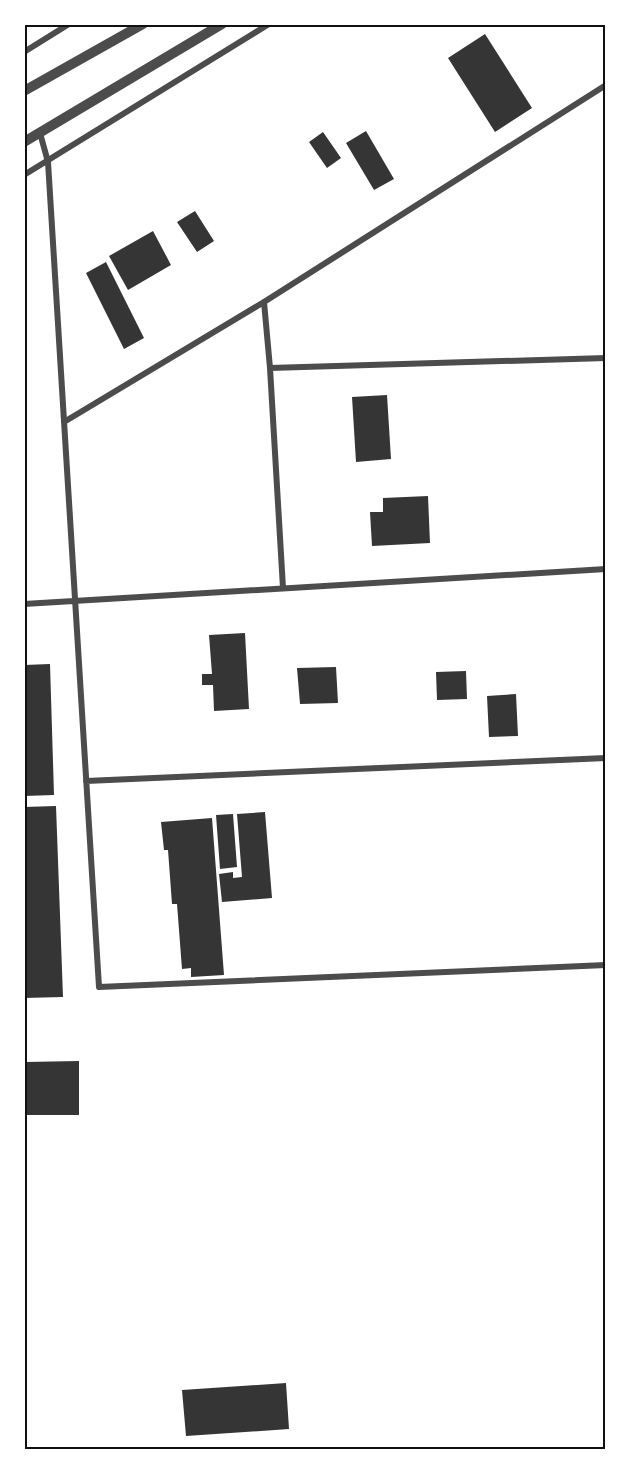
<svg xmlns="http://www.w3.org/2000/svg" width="630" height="1473" viewBox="0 0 630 1473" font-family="Poppins,sans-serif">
  <rect width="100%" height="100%" fill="#fff"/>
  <path fill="#353535" d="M 485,34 L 532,108 L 495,132 L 448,58 Z
    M 366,131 L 394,179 L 374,190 L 346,143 Z
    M 323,132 L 341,158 L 327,168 L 309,142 Z
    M 195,211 L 214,241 L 197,252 L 177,222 Z
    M 153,231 L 171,265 L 128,290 L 109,256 Z
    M 106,262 L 144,338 L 124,349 L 86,273 Z
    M 387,395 L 391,459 L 356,462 L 352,397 Z
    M 428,496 L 430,543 L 372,546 L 370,512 L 383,512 L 383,498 Z
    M 245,633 L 249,709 L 214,711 L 213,685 L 202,685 L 202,674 L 212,674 L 209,635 Z
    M 50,664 L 54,795 L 24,796 L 24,665 Z
    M 336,667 L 338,703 L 300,704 L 297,668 Z
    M 466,671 L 467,699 L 437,700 L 436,672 Z
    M 516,694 L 518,736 L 489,737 L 487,696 Z
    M 56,806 L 63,997 L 24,998 L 24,807 Z
    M 265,812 L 272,898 L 222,902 L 219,874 L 233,872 L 233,878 L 242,877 L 237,814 Z
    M 233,814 L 237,867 L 220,869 L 216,815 Z
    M 212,818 L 224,975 L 191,977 L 191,968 L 182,969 L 177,904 L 172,904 L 168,850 L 164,850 L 161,822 Z
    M 79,1061 L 79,1115 L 25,1115 L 25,1062 Z
    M 286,1383 L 289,1429 L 186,1436 L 182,1390 Z"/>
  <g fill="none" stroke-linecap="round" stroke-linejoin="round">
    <path stroke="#4c4c4c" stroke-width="6" d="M 24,52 L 69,24
      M 40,133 L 48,162 L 99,987 L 606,965
      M 24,175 L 269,24
      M 264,302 L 270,368 L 283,588
      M 270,368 L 606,358
      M 64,422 L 264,302 L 606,85
      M 24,604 L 606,569
      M 86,781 L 606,758"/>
    <path stroke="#4c4c4c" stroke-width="10" d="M 24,91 L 143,24
      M 24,142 L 222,24"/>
  </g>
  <rect width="630" height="1473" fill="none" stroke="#ffffff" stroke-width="51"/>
  <rect x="26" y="26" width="578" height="1422" fill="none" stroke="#111" stroke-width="2"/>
</svg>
